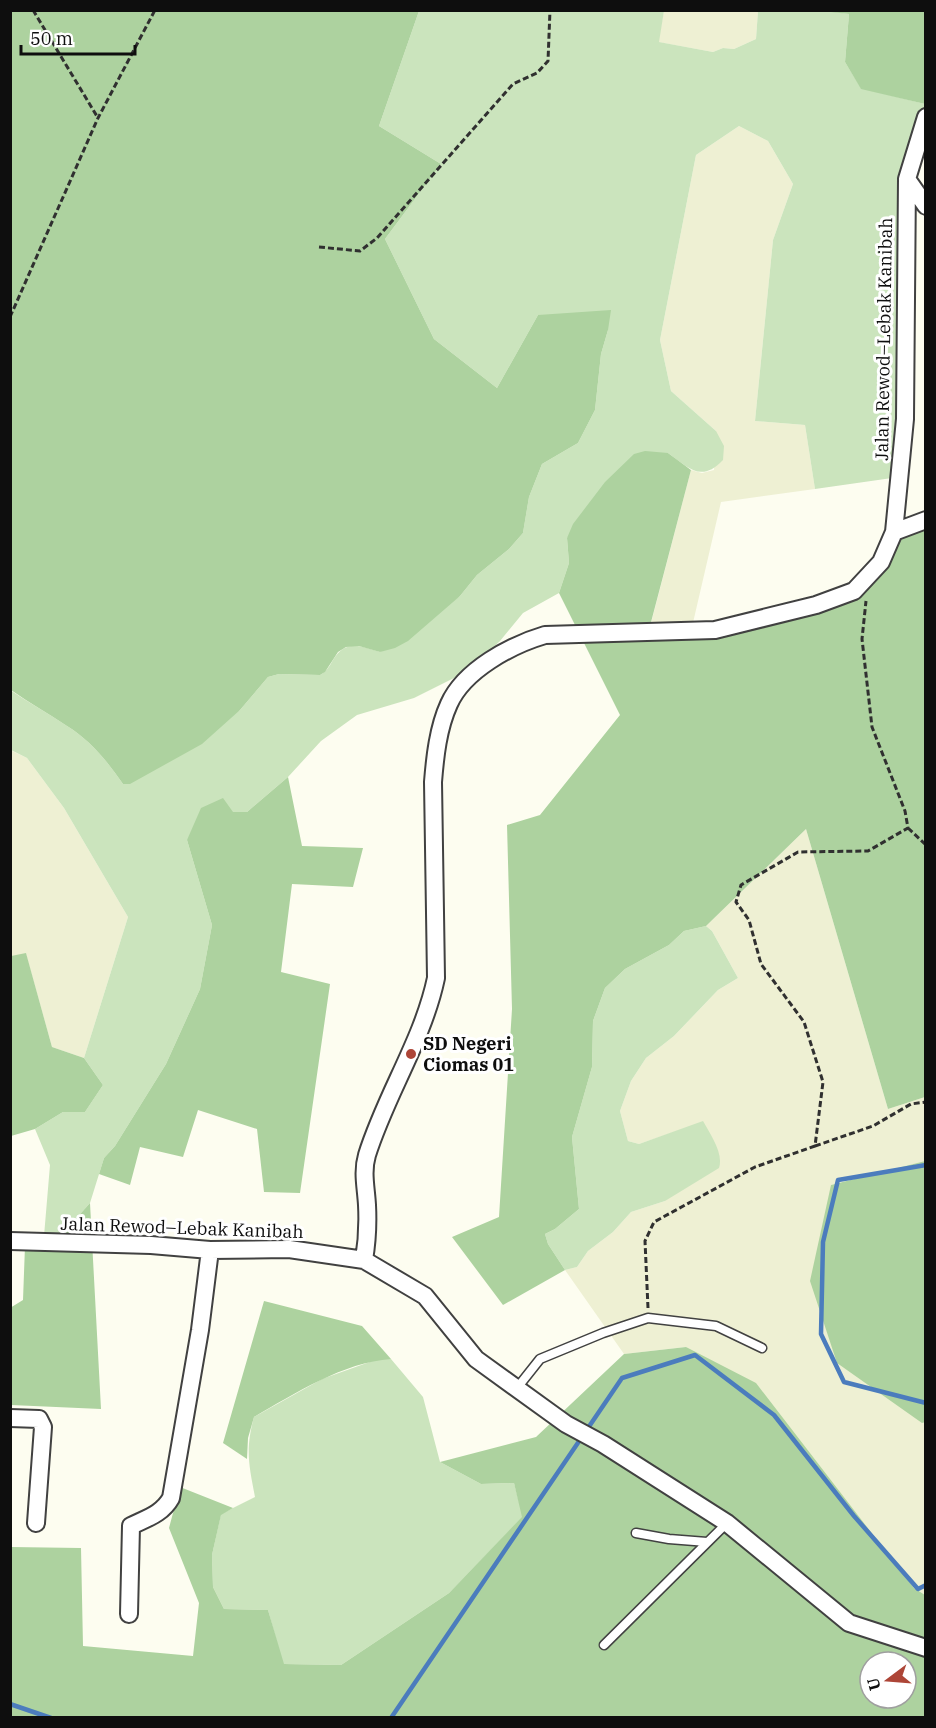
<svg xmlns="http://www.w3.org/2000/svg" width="936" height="1728" viewBox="0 0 936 1728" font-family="'IBM Plex Serif',serif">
  <rect width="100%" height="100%" fill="#fdfdf0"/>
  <path fill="#eef0d3" d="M 664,11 L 758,11 L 756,39 L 734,49 L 723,48 L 713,52 L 658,42 Z
    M 739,126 L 768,141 L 793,184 L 773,240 L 755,421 L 805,425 L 815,489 L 721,502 L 692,627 L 650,627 L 691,470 L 702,473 L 714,470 L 716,431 L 671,391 L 660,340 L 696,155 Z
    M 10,750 L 27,758 L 64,808 L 128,917 L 84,1058 L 52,1047 L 26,954 L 11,956 Z
    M 806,829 L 888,1109 L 925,1097 L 925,1161 L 831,1185 L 922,1423 L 925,1422 L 925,1595 L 914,1588 L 686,1347 L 624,1354 L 565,1270 L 577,1267 L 588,1251 L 613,1232 L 631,1212 L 665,1201 L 703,1122 L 639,1144 L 628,1141 L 620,1111 L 631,1081 L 646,1058 L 674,1036 L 718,990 L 738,978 L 712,931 L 706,926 Z"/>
  <path fill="#cbe4bd" d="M 822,10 L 849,14 L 845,62 L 861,88 L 925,104 L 925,134 L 911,167 L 899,477 L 815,489 L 805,425 L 755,421 L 773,240 L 793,184 L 768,141 L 739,126 L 696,155 L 660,340 L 671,391 L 716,431 L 724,446 L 723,460 C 701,483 689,468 668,453 L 567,538 L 569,563 L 559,593 L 523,613 L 500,641 L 468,671 L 414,698 L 357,715 L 321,741 L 288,777 L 247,812 L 233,812 L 187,840 L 212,925 L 200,989 L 166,1064 L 115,1146 L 104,1158 L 90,1203 L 64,1232 L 44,1236 L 50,1165 L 35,1129 L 63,1112 L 85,1112 L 103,1085 L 84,1058 L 128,917 L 64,808 L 27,758 L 11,750 L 10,690 C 29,703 48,713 67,726 C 90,740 108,762 123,784 L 240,710 L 268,677 L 279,674 L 320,675 C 326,672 329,667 333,660 C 346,639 360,646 380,652 L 460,596 L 477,575 L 509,549 L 523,533 L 529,497 L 542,464 L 578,443 L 595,410 L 601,354 L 608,330 L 538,315 L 497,388 L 434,339 L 385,239 L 441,164 L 379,126 L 419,11 L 664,11 L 659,42 L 713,52 L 723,48 L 734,49 L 756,39 L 758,11 Z
    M 706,926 L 712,931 L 738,978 L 718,990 L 674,1036 L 646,1058 L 631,1081 L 620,1111 L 628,1141 L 639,1144 L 703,1121 C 710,1134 724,1153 719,1168 L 665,1201 L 631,1212 L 613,1232 L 588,1251 L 577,1267 L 565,1270 L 548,1244 L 545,1234 L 555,1229 L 579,1209 L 572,1137 L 592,1067 L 593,1021 L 605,988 L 625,969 L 669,945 L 684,931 Z
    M 378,1359 L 391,1359 L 423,1397 L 440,1462 L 481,1484 L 514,1483 L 523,1517 L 449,1593 L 341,1665 L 283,1664 L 268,1610 L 224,1609 L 213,1587 L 212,1555 L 221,1514 L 255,1497 C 249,1465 245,1450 254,1417 L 322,1379 Z"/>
  <path fill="#add29f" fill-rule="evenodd" d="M 11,10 L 419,11 L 379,126 L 441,164 L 385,239 L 434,339 L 497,388 L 538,315 L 611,310 L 608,330 L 601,354 L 595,410 L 578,443 L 542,464 L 529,497 L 523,533 L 509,549 L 477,575 L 460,596 L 408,641 L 395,648 L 380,652 L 359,646 L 346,647 L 338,652 L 325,672 L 320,675 L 279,674 L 268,677 L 240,710 L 202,744 L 130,784 L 123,784 C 108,762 90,740 67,726 C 48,713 29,703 11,690 Z
    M 822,11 L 925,11 L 925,104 L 861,89 L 845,62 L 849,14 Z
    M 645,451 L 668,453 L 691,470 L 650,626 L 692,627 L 862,590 L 894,533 L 925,522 L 925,1097 L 888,1109 L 806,829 L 706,926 L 684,931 L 669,945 L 625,969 L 605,988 L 593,1021 L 592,1067 L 572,1137 L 579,1209 L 555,1229 L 545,1234 L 548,1244 L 565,1270 L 503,1305 L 452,1237 L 499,1217 L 512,1009 L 507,825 L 540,815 L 620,715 L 559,593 L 569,563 L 567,538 L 573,524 L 605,482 L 634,454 Z
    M 288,777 L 302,846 L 363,848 L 353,887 L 292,884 L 281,972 L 330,984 L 300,1193 L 264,1192 L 257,1129 L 198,1110 L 183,1157 L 140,1147 L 130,1185 L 99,1174 L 104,1158 L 115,1146 L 166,1064 L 200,989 L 212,925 L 187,840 L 201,808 L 223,798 L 233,812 L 247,812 Z
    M 26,953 L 52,1047 L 84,1058 L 103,1085 L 85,1112 L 63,1112 L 35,1129 L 11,1136 L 11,956 Z
    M 925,1161 L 926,1422 L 922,1423 L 837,1363 L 810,1281 L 831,1185 Z
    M 90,1203 L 101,1409 L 11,1405 L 10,1308 L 23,1300 L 25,1246 L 44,1236 L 64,1232 Z
    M 264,1301 L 362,1326 L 391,1359 C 344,1362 294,1394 254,1417 L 248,1438 L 247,1459 L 223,1443 Z
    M 686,1347 L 756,1383 L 914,1588 L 925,1595 L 925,1717 L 11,1718 L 11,1547 L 81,1548 L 83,1646 L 193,1656 L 199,1603 L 169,1528 L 180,1487 L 233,1508 L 221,1515 L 212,1555 L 213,1587 L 224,1609 L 268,1610 L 284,1664 L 341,1665 L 449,1593 L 522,1517 L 514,1483 L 481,1484 L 440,1462 L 536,1437 L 624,1354 ZM 870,1662 L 906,1662 L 906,1698 L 870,1698 Z"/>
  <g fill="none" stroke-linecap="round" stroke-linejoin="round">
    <path stroke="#4b7cbd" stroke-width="4.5" d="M 926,1165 L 838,1180 L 823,1242 L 821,1334 L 844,1382 L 926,1403
      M 10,1704 L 51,1718
      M 391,1718 L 622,1378 L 695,1355 L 774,1415 L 854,1516 L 918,1589 L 926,1585"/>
    <g stroke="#414141" stroke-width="11">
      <path id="service" d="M 517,1388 L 540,1359 L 603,1333 L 648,1318 L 716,1326 L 762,1348
        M 636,1533 L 669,1539 L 707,1542
        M 604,1645 L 727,1523"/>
    </g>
    <g stroke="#414141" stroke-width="20">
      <path id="minor" d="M 907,179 L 926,206
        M 894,532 L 926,520
        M 10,1241 L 151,1245 L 210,1250 L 289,1249 L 364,1260 C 367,1242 368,1224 367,1205 C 366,1187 362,1172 367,1155 C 386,1094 423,1040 436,978 L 433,782 C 435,757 438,728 449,704 C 464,670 511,645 545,635 L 715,630 L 816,605 L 854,591 L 881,562 L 894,532 L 905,419 L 907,179 L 926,117
        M 364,1260 L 425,1296 L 476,1359 L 566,1424 L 603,1444 L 727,1523 L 849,1623 L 926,1648
        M 10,1418 L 39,1419 L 43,1427 L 36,1523
        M 129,1614 L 131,1526 C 147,1518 162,1514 171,1498 L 200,1330 L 210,1250"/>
    </g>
    <path stroke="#303030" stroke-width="3" stroke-dasharray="6 3" stroke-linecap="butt" d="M 33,10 L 98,118
      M 319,247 L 360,251 L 377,238 L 513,84 L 537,73 L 548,61 L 550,10
      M 10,317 L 98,118 L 155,10
      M 908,828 L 926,845
      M 815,1146 L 873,1126 L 911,1104 L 926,1102
      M 648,1308 L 645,1241 L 654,1222 L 755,1167 L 815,1146 L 823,1082 L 804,1022 L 761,964 L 749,920 L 736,902 L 741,885 L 798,852 L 868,851 L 908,828 L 905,811 L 872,727 L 862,639 L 866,601"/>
    <use href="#service" stroke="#fff" stroke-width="8"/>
    <use href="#minor" stroke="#fff" stroke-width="16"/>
  </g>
  <circle fill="#ad4537" stroke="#fff" stroke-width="2" cx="411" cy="1054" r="6"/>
  <g text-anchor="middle" stroke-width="6" stroke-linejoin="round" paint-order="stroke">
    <g font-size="18" fill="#0e0e0e" stroke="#fff">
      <text transform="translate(884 339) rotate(-89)" y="6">Jalan Rewod–Lebak Kanibah</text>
      <text transform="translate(182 1228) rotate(2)" y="6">Jalan Rewod–Lebak Kanibah</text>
    </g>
    <g font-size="18" font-weight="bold" fill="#0e0e0e" stroke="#fff" text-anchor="start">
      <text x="423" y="1050">SD Negeri<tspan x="423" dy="21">Ciomas 01</tspan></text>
    </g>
  </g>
  <rect width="936" height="1728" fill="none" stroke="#0e0e0e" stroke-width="24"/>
  <g transform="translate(888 1680) rotate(254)"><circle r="28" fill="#ffffff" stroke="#9f9f9f" stroke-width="1.5"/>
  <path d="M0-4.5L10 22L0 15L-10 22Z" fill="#ad4537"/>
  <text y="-9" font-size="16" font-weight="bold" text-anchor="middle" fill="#0e0e0e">U</text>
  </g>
  <path d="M21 45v9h114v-9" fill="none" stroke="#0e0e0e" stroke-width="3"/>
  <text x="30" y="45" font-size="18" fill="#0e0e0e" stroke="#ffffff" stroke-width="4.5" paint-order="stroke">50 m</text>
</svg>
